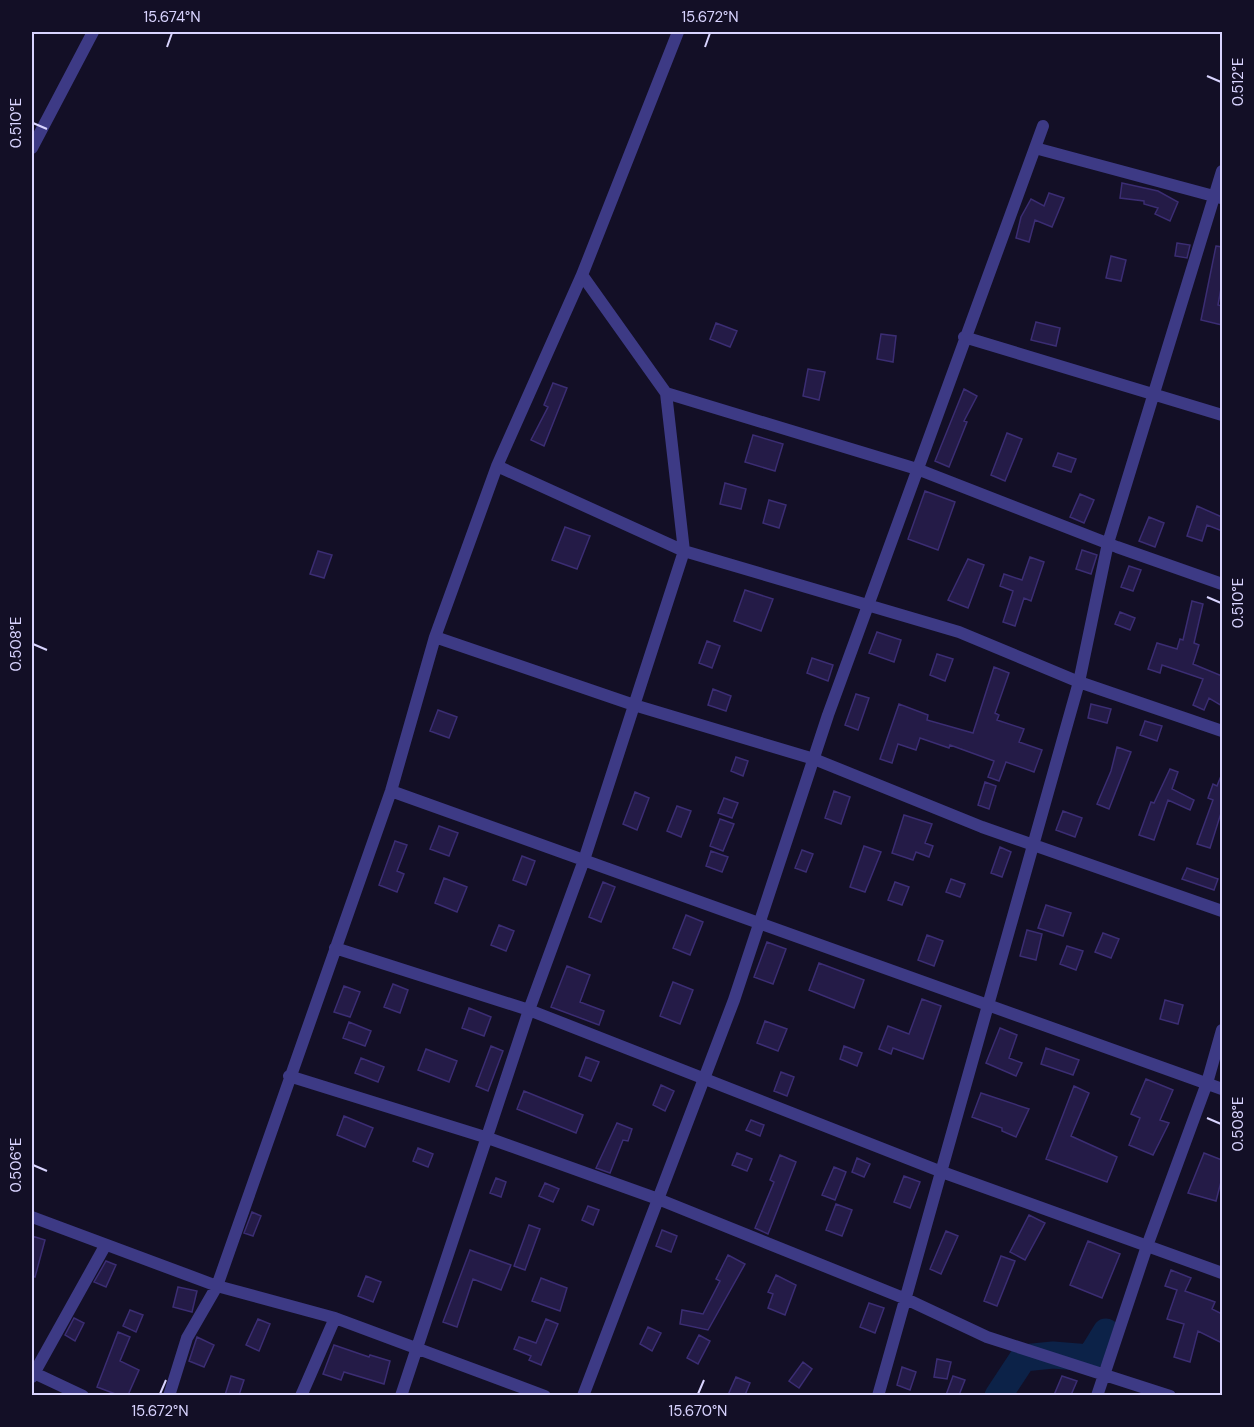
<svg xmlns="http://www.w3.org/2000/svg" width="1254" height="1427" viewBox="0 0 1254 1427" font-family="'DM Sans',sans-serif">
  <rect width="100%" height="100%" fill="#130f26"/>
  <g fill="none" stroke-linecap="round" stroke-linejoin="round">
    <path stroke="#0c2248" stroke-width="27" d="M 998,1396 L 1023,1358 L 1053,1355 L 1090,1358 L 1106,1332"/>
  </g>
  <path fill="#241b47" stroke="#3b2d73" stroke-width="1.5" d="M 1122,183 L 1158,191 L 1178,202 L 1170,221 L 1155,214 L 1158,208 L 1144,204 L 1144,201 L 1120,198 Z
    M 1049,193 L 1064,198 L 1052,227 L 1035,220 L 1029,242 L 1016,238 L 1021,217 L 1031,199 L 1044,206 Z
    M 1177,243 L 1190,245 L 1187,258 L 1175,256 Z
    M 1216,246 L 1222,247 L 1222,283 L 1218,305 L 1222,306 L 1222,325 L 1201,320 Z
    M 1111,256 L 1126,260 L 1121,281 L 1106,278 Z
    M 1036,322 L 1060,328 L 1056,346 L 1031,340 Z
    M 716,323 L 737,331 L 730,347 L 710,339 Z
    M 881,334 L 896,336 L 893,362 L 877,359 Z
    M 808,369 L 825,372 L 819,400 L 803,396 Z
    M 553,383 L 567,388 L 544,446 L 531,440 L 548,407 L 544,405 Z
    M 964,389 L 977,396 L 964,421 L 967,422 L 949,467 L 935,461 Z
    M 1007,433 L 1022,439 L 1005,481 L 991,475 Z
    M 753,435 L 783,444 L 775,471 L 745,462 Z
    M 1058,453 L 1076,459 L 1071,472 L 1053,466 Z
    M 725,483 L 746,489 L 741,509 L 720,504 Z
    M 925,491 L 955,502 L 938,550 L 908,539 Z
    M 1080,494 L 1094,500 L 1084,523 L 1070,517 Z
    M 769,500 L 786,505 L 779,528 L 763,523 Z
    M 1197,506 L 1222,517 L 1222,531 L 1207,525 L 1202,541 L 1187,536 Z
    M 1149,517 L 1164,523 L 1155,547 L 1139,541 Z
    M 565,527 L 590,536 L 577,569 L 552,560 Z
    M 1082,550 L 1097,555 L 1091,574 L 1076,569 Z
    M 318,551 L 332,555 L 324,578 L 310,574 Z
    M 1030,557 L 1044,562 L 1031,601 L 1024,598 L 1015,626 L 1003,622 L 1013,591 L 1000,586 L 1004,574 L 1022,580 Z
    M 968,559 L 984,565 L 968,608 L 948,600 Z
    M 1129,566 L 1141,570 L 1133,591 L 1121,587 Z
    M 745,590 L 773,599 L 761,631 L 734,621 Z
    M 1192,601 L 1203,604 L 1194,643 L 1199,645 L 1193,664 L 1222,676 L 1222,706 L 1209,698 L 1204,710 L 1193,705 L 1203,679 L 1162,665 L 1160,673 L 1148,669 L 1157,643 L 1177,649 L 1180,639 L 1183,640 Z
    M 1120,612 L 1135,618 L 1130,630 L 1115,624 Z
    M 877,632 L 901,640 L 894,662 L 869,653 Z
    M 707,641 L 720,646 L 712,668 L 699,663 Z
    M 937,654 L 953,659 L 945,681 L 930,675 Z
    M 812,658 L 833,665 L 828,681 L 807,673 Z
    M 994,667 L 1009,673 L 995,713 L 999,715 L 997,720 L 1024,729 L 1019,742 L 1042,750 L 1034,772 L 1006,762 L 999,781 L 988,777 L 994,761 L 950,745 L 949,748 L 920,738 L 916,750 L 898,744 L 892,763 L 880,759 L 899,704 L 928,715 L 927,720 L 973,733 Z
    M 713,689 L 731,696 L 726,711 L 708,705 Z
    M 856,694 L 869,698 L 858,730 L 845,725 Z
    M 1091,704 L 1111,709 L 1107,723 L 1088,718 Z
    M 438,710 L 457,717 L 449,738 L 430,731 Z
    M 1145,721 L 1162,726 L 1157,741 L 1140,735 Z
    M 1117,747 L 1131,752 L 1109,809 L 1097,804 L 1111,771 Z
    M 736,757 L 748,761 L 743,776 L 731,771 Z
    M 1170,769 L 1178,772 L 1172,789 L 1194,800 L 1190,810 L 1168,800 L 1154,840 L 1139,835 L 1151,802 L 1154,803 Z
    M 1221,776 L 1222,810 L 1210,848 L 1197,844 L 1213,800 L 1208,798 L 1213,784 L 1217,786 Z
    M 985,782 L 996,786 L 989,809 L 978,805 Z
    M 834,791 L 850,797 L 841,824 L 825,818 Z
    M 635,792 L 649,798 L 637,830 L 623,824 Z
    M 724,798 L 738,803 L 732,818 L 718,813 Z
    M 677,806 L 691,811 L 681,837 L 667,831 Z
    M 1063,811 L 1082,818 L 1075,837 L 1056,830 Z
    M 904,815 L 932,824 L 925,843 L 933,846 L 929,857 L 916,852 L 913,860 L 892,853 Z
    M 720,819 L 734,824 L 723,851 L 710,846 Z
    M 439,826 L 458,833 L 449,856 L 430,849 Z
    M 395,841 L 407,845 L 397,871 L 404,874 L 397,892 L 379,885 Z
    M 864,846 L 881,852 L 865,892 L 850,887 Z
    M 1000,847 L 1011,852 L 1002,877 L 991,873 Z
    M 802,850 L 813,854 L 806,872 L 795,868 Z
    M 711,851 L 728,857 L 722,872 L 706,866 Z
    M 522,856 L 535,861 L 526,885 L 513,880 Z
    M 1187,868 L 1218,879 L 1214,890 L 1182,879 Z
    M 444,878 L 467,887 L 457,912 L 435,903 Z
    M 951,879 L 965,884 L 960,897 L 946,892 Z
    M 603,882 L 615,887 L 601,922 L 589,917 Z
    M 895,882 L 909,887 L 902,905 L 888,900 Z
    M 1046,905 L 1071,913 L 1063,936 L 1038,928 Z
    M 686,915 L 703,922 L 690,955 L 673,948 Z
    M 499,925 L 514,931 L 506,951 L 491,945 Z
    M 1027,930 L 1042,934 L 1036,960 L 1020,956 Z
    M 1103,933 L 1119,939 L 1111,958 L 1095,952 Z
    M 927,935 L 943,941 L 934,966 L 918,960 Z
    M 767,942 L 786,949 L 773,984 L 754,977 Z
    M 1067,946 L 1083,951 L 1076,970 L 1060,964 Z
    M 819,963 L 864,980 L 854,1008 L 809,990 Z
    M 567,966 L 590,975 L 580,1002 L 604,1011 L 599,1025 L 551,1007 Z
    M 673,982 L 693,990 L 680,1024 L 660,1016 Z
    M 393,984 L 408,990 L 400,1013 L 384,1007 Z
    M 344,986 L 360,992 L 350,1017 L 334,1012 Z
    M 922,999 L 941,1006 L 923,1059 L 893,1048 L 891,1054 L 879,1049 L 888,1026 L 909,1034 Z
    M 1165,1000 L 1183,1005 L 1178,1024 L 1160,1019 Z
    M 469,1008 L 491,1017 L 484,1036 L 462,1028 Z
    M 765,1021 L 787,1029 L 778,1051 L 757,1043 Z
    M 349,1022 L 371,1031 L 365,1046 L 343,1038 Z
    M 1000,1028 L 1017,1035 L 1009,1058 L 1022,1063 L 1016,1076 L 986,1063 Z
    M 491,1046 L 503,1051 L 488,1091 L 476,1086 Z
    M 844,1046 L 862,1053 L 857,1066 L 840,1059 Z
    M 1046,1048 L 1079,1060 L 1073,1075 L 1041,1064 Z
    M 426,1049 L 457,1061 L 449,1082 L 418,1070 Z
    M 586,1057 L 599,1062 L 591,1081 L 579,1076 Z
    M 361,1058 L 384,1067 L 378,1082 L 355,1073 Z
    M 781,1072 L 794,1077 L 787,1096 L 774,1091 Z
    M 1146,1079 L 1173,1090 L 1160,1120 L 1169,1123 L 1153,1155 L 1129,1145 L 1140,1118 L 1131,1114 Z
    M 661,1085 L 674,1091 L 665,1111 L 653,1105 Z
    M 1074,1086 L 1089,1093 L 1071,1136 L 1117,1157 L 1107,1182 L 1046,1159 Z
    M 524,1091 L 583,1115 L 576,1133 L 517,1109 Z
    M 981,1093 L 1029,1109 L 1016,1137 L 1002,1131 L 1002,1128 L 972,1117 Z
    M 344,1116 L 373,1128 L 365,1147 L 337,1135 Z
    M 751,1120 L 764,1125 L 760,1136 L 746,1130 Z
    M 617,1123 L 632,1129 L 628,1141 L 623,1140 L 610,1173 L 596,1168 Z
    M 418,1148 L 433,1154 L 428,1167 L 413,1161 Z
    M 737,1153 L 752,1159 L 747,1171 L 732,1165 Z
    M 1204,1153 L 1222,1160 L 1222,1178 L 1216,1201 L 1188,1193 Z
    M 780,1155 L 796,1162 L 768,1234 L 755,1228 L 774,1182 L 770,1180 Z
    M 857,1158 L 870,1164 L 864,1177 L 852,1172 Z
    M 834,1167 L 846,1172 L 835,1200 L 822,1195 Z
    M 904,1176 L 920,1182 L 910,1208 L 894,1202 Z
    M 496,1178 L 506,1182 L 501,1197 L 490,1193 Z
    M 545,1183 L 559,1189 L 553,1202 L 539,1196 Z
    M 836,1204 L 852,1210 L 842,1236 L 826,1230 Z
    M 588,1206 L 599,1210 L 593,1225 L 582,1220 Z
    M 252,1212 L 261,1216 L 253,1236 L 244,1233 Z
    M 1029,1215 L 1045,1223 L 1025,1260 L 1010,1252 Z
    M 529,1225 L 540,1229 L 525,1270 L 514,1266 Z
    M 662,1230 L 677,1236 L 671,1252 L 656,1246 Z
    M 946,1231 L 958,1236 L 941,1274 L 930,1269 Z
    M 32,1236 L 45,1240 L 35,1277 L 32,1276 Z
    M 1088,1241 L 1120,1254 L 1102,1298 L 1070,1285 Z
    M 470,1250 L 511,1265 L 501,1290 L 473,1279 L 457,1327 L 443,1322 Z
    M 728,1255 L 745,1264 L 708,1330 L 680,1324 L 682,1310 L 703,1314 L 720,1281 L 716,1279 Z
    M 1001,1256 L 1015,1261 L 997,1306 L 984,1301 Z
    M 106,1261 L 116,1265 L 106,1287 L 94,1282 Z
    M 1171,1270 L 1191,1278 L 1185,1291 L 1215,1302 L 1212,1309 L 1222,1314 L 1222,1343 L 1198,1331 L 1190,1362 L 1174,1357 L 1184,1324 L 1167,1319 L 1177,1290 L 1165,1286 Z
    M 776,1275 L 796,1285 L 785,1315 L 768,1308 L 773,1294 L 768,1292 Z
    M 366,1276 L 381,1282 L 373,1302 L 358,1296 Z
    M 541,1278 L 567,1288 L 560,1311 L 532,1301 Z
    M 178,1287 L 197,1291 L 192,1312 L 173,1307 Z
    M 869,1303 L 884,1308 L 875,1333 L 860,1327 Z
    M 130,1310 L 143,1315 L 136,1332 L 123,1326 Z
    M 74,1318 L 84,1323 L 75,1341 L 65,1335 Z
    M 258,1319 L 270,1324 L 259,1351 L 246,1345 Z
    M 546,1319 L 558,1324 L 541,1365 L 529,1360 L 531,1356 L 514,1349 L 519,1337 L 536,1343 Z
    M 648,1327 L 661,1333 L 652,1351 L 640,1344 Z
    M 118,1332 L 130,1337 L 120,1361 L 139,1370 L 128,1395 L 118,1395 L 97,1387 Z
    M 699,1335 L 710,1341 L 698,1364 L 687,1358 Z
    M 197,1337 L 214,1345 L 204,1367 L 189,1361 Z
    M 334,1345 L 369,1357 L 370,1355 L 390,1361 L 384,1384 L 344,1372 L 341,1380 L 323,1374 Z
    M 937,1359 L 951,1362 L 947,1379 L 934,1377 Z
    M 803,1362 L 812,1369 L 799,1388 L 789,1381 Z
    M 902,1367 L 916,1372 L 910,1390 L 897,1385 Z
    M 231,1376 L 244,1380 L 239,1395 L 225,1395 Z
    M 953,1376 L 965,1380 L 959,1395 L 946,1395 Z
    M 1062,1376 L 1077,1381 L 1071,1395 L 1054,1395 Z
    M 736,1377 L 750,1383 L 745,1395 L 728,1395 Z"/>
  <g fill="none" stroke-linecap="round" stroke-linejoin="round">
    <path stroke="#3d3a85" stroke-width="12" d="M 32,148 L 93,32
      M 1035,148 L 1221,198
      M 964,337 L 1222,415
      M 666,393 L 917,469 L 1117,547 L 1222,584
      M 497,466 L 684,551 L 959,632 L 1079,682 L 1222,731
      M 435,637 L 634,705 L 814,759 L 982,827 L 1222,911
      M 391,791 L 1222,1089
      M 335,948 L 529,1010 L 942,1172 L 1222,1273
      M 289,1076 L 488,1138 L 658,1199 L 906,1299 L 987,1337 L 1170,1396
      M 32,1217 L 217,1286 L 335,1318 L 545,1396
      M 32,1372 L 83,1396
      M 32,1377 L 105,1246
      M 169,1396 L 187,1338 L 217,1286 L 391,791 L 435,637 L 497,466 L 582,275 L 678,32
      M 301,1396 L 335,1318
      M 401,1396 L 529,1010 L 584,860 L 684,551 L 666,393 L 582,275
      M 583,1396 L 734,1000 L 828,715 L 1043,126
      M 878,1396 L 1079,682 L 1108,543 L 1222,171
      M 1097,1396 L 1147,1246 L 1207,1083 L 1222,1030"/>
  </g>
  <path fill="none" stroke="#d9d4ff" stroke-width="2" d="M 167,47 L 172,33M 705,47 L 710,33M 1207,76 L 1221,82M 33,123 L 47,129M 1207,597 L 1221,603M 33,644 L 47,650M 1207,1118 L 1221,1124M 33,1165 L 47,1171M 160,1394 L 166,1380M 698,1394 L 704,1380"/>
  <rect width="1254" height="1427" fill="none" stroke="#130f26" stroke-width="66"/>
  <rect x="33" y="33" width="1188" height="1361" fill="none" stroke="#d9d4ff" stroke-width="2"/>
  <g font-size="15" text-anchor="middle" fill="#d9d4ff">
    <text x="172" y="22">15.674°N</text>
    <text x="710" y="22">15.672°N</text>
    <text transform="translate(1238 82) rotate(-90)" y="5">0.512°E</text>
    <text transform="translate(16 123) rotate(-90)" y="5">0.510°E</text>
    <text transform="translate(1238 603) rotate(-90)" y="5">0.510°E</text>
    <text transform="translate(16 644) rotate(-90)" y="5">0.508°E</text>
    <text transform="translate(1238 1124) rotate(-90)" y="5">0.508°E</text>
    <text transform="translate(16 1165) rotate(-90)" y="5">0.506°E</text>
    <text x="160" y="1416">15.672°N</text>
    <text x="698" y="1416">15.670°N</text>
  </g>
</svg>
